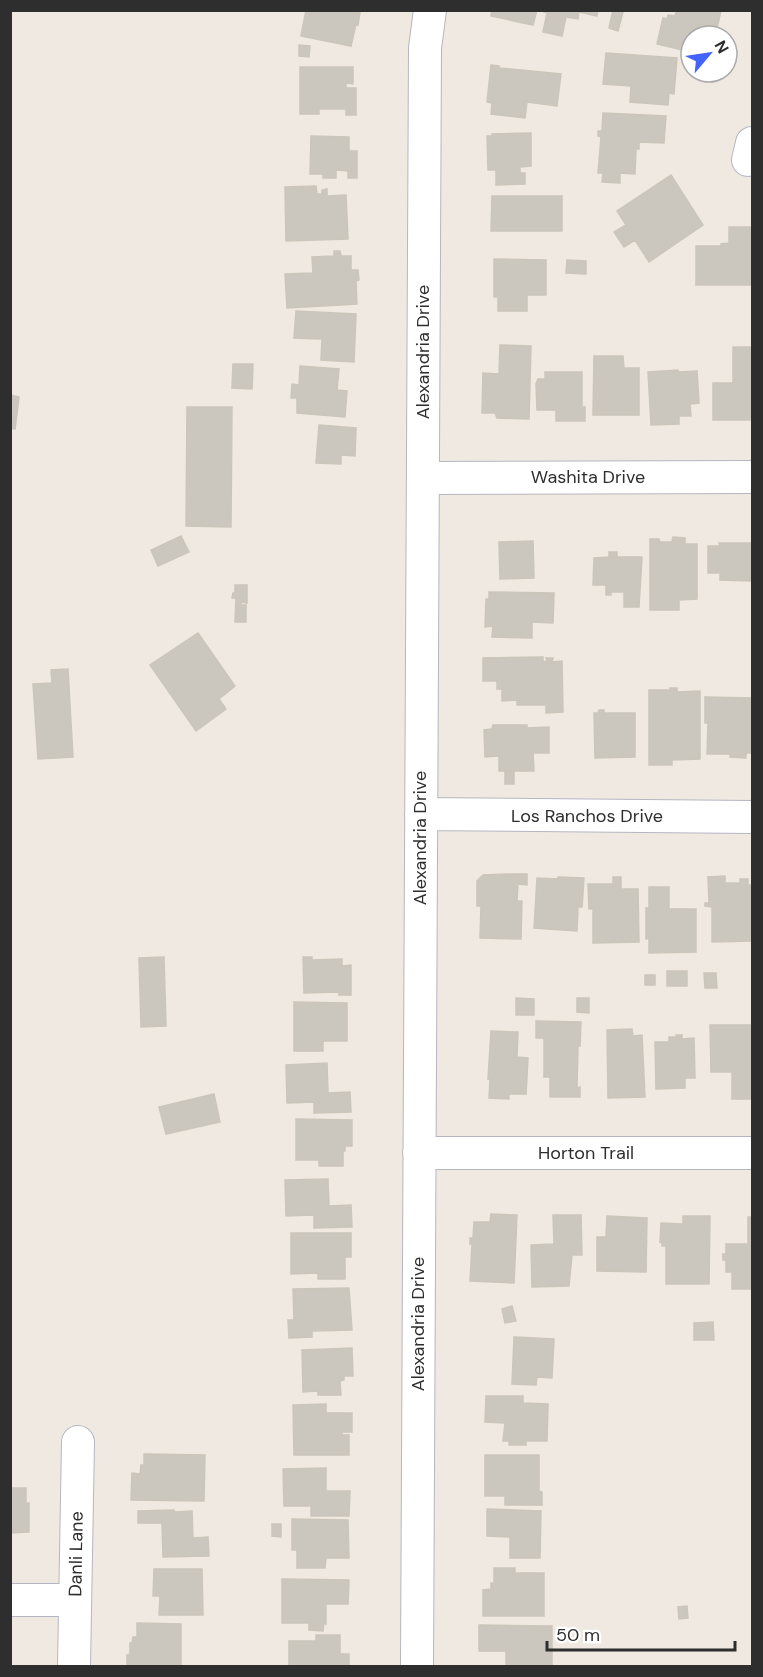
<svg xmlns="http://www.w3.org/2000/svg" width="763" height="1677" viewBox="0 0 763 1677" font-family="'DM Sans',sans-serif">
  <rect width="100%" height="100%" fill="#efe9e1"/>
  <path fill="#cbc7bf" stroke="#cbc5ba" stroke-width="1.5" d="M 306,10 L 353,10 L 353,12 L 360,13 L 358,25 L 356,24 L 351,46 L 301,36 Z
    M 492,10 L 537,10 L 533,25 L 491,16 Z
    M 545,10 L 598,10 L 597,16 L 579,12 L 578,19 L 566,17 L 562,36 L 543,32 L 547,13 L 544,12 Z
    M 613,10 L 623,12 L 618,31 L 609,28 Z
    M 679,10 L 721,10 L 717,29 L 722,31 L 721,36 L 691,36 L 691,52 L 657,44 L 663,18 L 667,19 L 668,15 L 675,16 L 676,12 L 678,13 Z
    M 299,45 L 310,46 L 309,57 L 299,56 Z
    M 606,53 L 677,58 L 674,94 L 669,93 L 668,105 L 630,102 L 631,86 L 603,84 Z
    M 491,65 L 499,66 L 499,68 L 561,74 L 557,106 L 527,102 L 525,118 L 491,114 L 492,103 L 487,102 Z
    M 300,67 L 353,67 L 353,84 L 346,83 L 346,88 L 356,88 L 356,115 L 346,115 L 346,109 L 319,109 L 319,114 L 300,114 Z
    M 603,113 L 666,116 L 664,143 L 639,142 L 639,149 L 636,149 L 635,174 L 620,173 L 620,183 L 602,182 L 603,173 L 598,173 L 601,137 L 598,136 L 598,131 L 602,131 Z
    M 531,133 L 531,166 L 520,167 L 520,173 L 525,173 L 525,184 L 496,185 L 496,170 L 488,170 L 487,136 L 492,136 L 492,134 Z
    M 311,136 L 349,137 L 349,151 L 357,151 L 357,178 L 348,178 L 348,171 L 336,170 L 336,178 L 323,178 L 323,174 L 310,174 Z
    M 671,175 L 703,225 L 649,262 L 635,240 L 624,247 L 614,232 L 626,225 L 617,211 Z
    M 316,186 L 317,194 L 322,194 L 322,190 L 327,189 L 327,196 L 346,195 L 348,239 L 286,241 L 285,187 Z
    M 492,196 L 562,196 L 562,231 L 491,231 Z
    M 729,227 L 752,227 L 752,285 L 696,285 L 696,246 L 721,246 L 721,244 L 729,243 Z
    M 334,251 L 340,251 L 341,256 L 351,256 L 351,270 L 358,270 L 359,280 L 356,281 L 357,304 L 287,308 L 285,274 L 313,273 L 312,257 L 334,256 Z
    M 494,259 L 546,260 L 546,295 L 527,295 L 527,311 L 498,311 L 498,297 L 494,297 Z
    M 567,260 L 586,261 L 586,274 L 566,273 Z
    M 296,311 L 356,314 L 354,362 L 321,360 L 322,339 L 294,338 Z
    M 500,345 L 531,346 L 529,419 L 497,418 L 495,413 L 482,413 L 483,373 L 499,374 Z
    M 733,347 L 752,347 L 752,420 L 713,420 L 713,383 L 733,383 Z
    M 594,356 L 623,356 L 624,368 L 639,368 L 639,415 L 593,415 Z
    M 233,364 L 253,364 L 252,389 L 232,388 Z
    M 300,366 L 339,369 L 337,390 L 347,391 L 345,417 L 297,413 L 297,398 L 291,398 L 292,384 L 299,385 Z
    M 678,370 L 678,372 L 697,371 L 699,403 L 690,404 L 691,416 L 679,416 L 679,424 L 651,425 L 648,372 Z
    M 545,372 L 582,372 L 582,407 L 585,407 L 585,421 L 556,421 L 556,410 L 537,410 L 536,384 L 538,379 L 545,379 Z
    M 10,395 L 19,397 L 15,429 L 10,428 Z
    M 187,407 L 232,407 L 231,527 L 186,526 Z
    M 319,425 L 356,428 L 355,456 L 341,455 L 341,464 L 316,463 Z
    M 181,536 L 189,552 L 158,566 L 151,550 Z
    M 673,537 L 685,538 L 685,544 L 697,544 L 697,599 L 679,600 L 679,610 L 650,610 L 650,539 L 659,539 L 660,542 L 672,542 Z
    M 533,541 L 534,578 L 500,579 L 499,542 Z
    M 719,543 L 752,543 L 752,581 L 720,580 L 720,573 L 708,573 L 708,546 L 720,546 Z
    M 609,552 L 617,552 L 617,557 L 642,557 L 639,607 L 624,607 L 624,592 L 611,592 L 611,595 L 606,595 L 606,585 L 593,585 L 594,558 L 609,557 Z
    M 235,585 L 247,585 L 247,603 L 241,602 L 241,605 L 246,605 L 246,622 L 235,622 L 236,598 L 232,598 L 233,593 L 235,593 Z
    M 489,592 L 554,593 L 553,623 L 532,622 L 532,638 L 492,637 L 493,626 L 485,627 L 486,599 L 489,599 Z
    M 198,633 L 235,686 L 219,699 L 226,709 L 196,731 L 150,665 Z
    M 543,657 L 543,662 L 547,661 L 546,658 L 553,658 L 552,662 L 562,661 L 563,712 L 546,713 L 546,705 L 517,705 L 517,700 L 502,701 L 502,689 L 497,689 L 497,681 L 483,681 L 483,658 Z
    M 68,669 L 73,757 L 38,759 L 33,684 L 52,683 L 51,670 Z
    M 670,688 L 677,688 L 677,692 L 700,691 L 700,759 L 672,760 L 672,765 L 649,765 L 649,690 L 670,690 Z
    M 705,697 L 752,698 L 752,753 L 746,753 L 746,758 L 730,757 L 730,754 L 707,754 L 708,723 L 705,723 Z
    M 599,710 L 604,710 L 604,713 L 635,713 L 635,757 L 595,758 L 594,713 L 598,713 Z
    M 493,725 L 527,725 L 527,728 L 549,727 L 549,753 L 533,753 L 534,771 L 499,771 L 499,756 L 485,757 L 484,730 L 492,729 Z
    M 505,772 L 514,772 L 514,784 L 505,784 Z
    M 508,874 L 527,874 L 527,885 L 518,884 L 517,901 L 522,901 L 521,939 L 480,938 L 481,906 L 477,906 L 477,881 L 483,875 Z
    M 725,876 L 725,883 L 740,883 L 740,879 L 748,879 L 748,885 L 752,885 L 752,941 L 712,942 L 712,907 L 705,906 L 705,903 L 709,903 L 708,877 Z
    M 558,877 L 584,878 L 582,907 L 578,907 L 577,931 L 534,928 L 537,878 L 558,879 Z
    M 613,877 L 621,877 L 621,889 L 638,889 L 639,942 L 593,943 L 593,909 L 589,909 L 588,884 L 613,884 Z
    M 649,887 L 669,887 L 669,909 L 696,909 L 696,952 L 649,953 L 649,938 L 646,939 L 646,908 L 649,908 Z
    M 164,957 L 166,1026 L 141,1027 L 139,958 Z
    M 303,957 L 312,957 L 312,960 L 342,959 L 342,966 L 351,965 L 351,995 L 339,995 L 339,992 L 304,993 Z
    M 667,971 L 687,971 L 687,986 L 667,986 Z
    M 704,973 L 716,973 L 717,988 L 705,988 Z
    M 645,975 L 655,975 L 655,985 L 645,985 Z
    M 516,998 L 534,999 L 534,1015 L 516,1015 Z
    M 577,998 L 589,998 L 589,1013 L 577,1012 Z
    M 294,1002 L 347,1003 L 347,1041 L 323,1041 L 323,1051 L 294,1051 Z
    M 536,1021 L 581,1022 L 580,1046 L 578,1046 L 577,1088 L 580,1087 L 580,1097 L 550,1097 L 550,1077 L 544,1077 L 544,1038 L 536,1038 Z
    M 710,1025 L 752,1025 L 752,1099 L 732,1099 L 732,1072 L 711,1072 Z
    M 632,1029 L 633,1036 L 642,1035 L 645,1097 L 608,1098 L 607,1030 Z
    M 491,1031 L 518,1032 L 517,1057 L 528,1058 L 526,1094 L 509,1094 L 509,1099 L 489,1098 L 490,1079 L 488,1079 Z
    M 676,1035 L 682,1035 L 682,1039 L 694,1038 L 695,1078 L 685,1078 L 685,1088 L 656,1089 L 655,1042 L 669,1042 L 669,1037 L 677,1037 Z
    M 327,1063 L 328,1093 L 350,1092 L 351,1112 L 314,1113 L 314,1102 L 287,1103 L 286,1065 Z
    M 214,1094 L 220,1122 L 166,1134 L 159,1107 Z
    M 296,1119 L 352,1120 L 352,1146 L 345,1146 L 345,1151 L 343,1151 L 343,1166 L 319,1166 L 319,1160 L 296,1160 Z
    M 328,1179 L 329,1206 L 351,1205 L 352,1227 L 314,1228 L 314,1215 L 286,1216 L 285,1180 Z
    M 491,1214 L 517,1215 L 514,1283 L 470,1281 L 472,1244 L 470,1244 L 470,1238 L 473,1238 L 474,1222 L 490,1222 Z
    M 553,1215 L 581,1215 L 582,1255 L 572,1255 L 569,1286 L 532,1287 L 531,1245 L 554,1244 Z
    M 607,1216 L 647,1218 L 646,1272 L 597,1271 L 597,1237 L 606,1237 Z
    M 683,1216 L 710,1216 L 709,1284 L 666,1284 L 666,1246 L 662,1246 L 662,1241 L 660,1242 L 661,1223 L 683,1224 Z
    M 748,1217 L 752,1217 L 752,1289 L 732,1289 L 732,1272 L 726,1272 L 726,1260 L 723,1260 L 723,1254 L 726,1254 L 726,1244 L 748,1244 Z
    M 291,1233 L 351,1233 L 351,1257 L 345,1257 L 345,1279 L 318,1279 L 318,1273 L 291,1274 Z
    M 349,1288 L 352,1330 L 312,1331 L 312,1337 L 289,1338 L 288,1320 L 294,1320 L 293,1289 Z
    M 512,1306 L 516,1321 L 505,1323 L 502,1309 Z
    M 713,1322 L 714,1340 L 694,1340 L 694,1323 Z
    M 514,1337 L 554,1339 L 552,1378 L 537,1377 L 536,1385 L 512,1384 Z
    M 352,1348 L 353,1376 L 344,1376 L 344,1380 L 340,1381 L 341,1395 L 318,1395 L 318,1391 L 303,1392 L 302,1350 Z
    M 486,1396 L 523,1396 L 523,1403 L 548,1404 L 547,1441 L 526,1441 L 526,1445 L 509,1445 L 509,1441 L 503,1441 L 505,1423 L 485,1422 Z
    M 326,1404 L 326,1413 L 352,1413 L 352,1432 L 342,1432 L 342,1435 L 349,1435 L 349,1455 L 294,1455 L 293,1405 Z
    M 144,1454 L 205,1455 L 204,1501 L 131,1500 L 132,1473 L 140,1474 L 141,1465 L 144,1465 Z
    M 485,1455 L 539,1455 L 539,1491 L 542,1492 L 542,1505 L 505,1505 L 505,1496 L 485,1496 Z
    M 326,1468 L 326,1491 L 350,1491 L 349,1516 L 311,1516 L 311,1506 L 284,1506 L 283,1469 Z
    M 10,1488 L 26,1488 L 26,1503 L 29,1503 L 29,1532 L 10,1533 Z
    M 487,1509 L 541,1511 L 540,1558 L 510,1558 L 510,1537 L 487,1536 Z
    M 174,1510 L 174,1512 L 192,1511 L 193,1538 L 208,1537 L 209,1556 L 163,1557 L 162,1523 L 138,1523 L 138,1511 Z
    M 292,1519 L 348,1520 L 349,1558 L 326,1558 L 325,1568 L 297,1568 L 297,1550 L 292,1550 Z
    M 272,1524 L 281,1524 L 281,1537 L 272,1536 Z
    M 494,1568 L 515,1568 L 515,1573 L 544,1573 L 544,1616 L 483,1616 L 483,1590 L 491,1589 L 491,1583 L 494,1583 Z
    M 154,1569 L 202,1569 L 203,1615 L 159,1615 L 160,1596 L 153,1596 Z
    M 282,1579 L 349,1580 L 348,1604 L 326,1604 L 326,1624 L 324,1623 L 323,1631 L 309,1630 L 309,1623 L 282,1623 Z
    M 687,1606 L 688,1618 L 679,1619 L 678,1607 Z
    M 137,1623 L 181,1624 L 181,1666 L 127,1666 L 127,1655 L 130,1654 L 130,1643 L 132,1643 L 133,1637 L 137,1637 Z
    M 479,1625 L 552,1626 L 552,1666 L 506,1666 L 506,1651 L 479,1651 Z
    M 316,1635 L 340,1635 L 340,1654 L 349,1654 L 349,1666 L 289,1666 L 289,1641 L 316,1641 Z"/>
  <g fill="none" stroke-linecap="round" stroke-linejoin="round">
    <g stroke="#b4b7c1" stroke-width="34">
      <path id="minor" d="M 748,160 L 752,143
        M 423,478 L 752,477
        M 421,814 L 752,817
        M 419,1153 L 752,1153
        M 10,1600 L 75,1600
        M 74,1666 L 78,1442
        M 417,1666 L 425,48 L 430,10"/>
    </g>
    <use href="#minor" stroke="#fff" stroke-width="32"/>
  </g>
  <g text-anchor="middle" stroke-width="4.5" stroke-linejoin="round" paint-order="stroke">
    <g font-size="18" fill="#2e2e2e" stroke="#fff">
      <text transform="translate(423 352) rotate(-90)" y="6">Alexandria Drive</text>
      <text x="588" y="483">Washita Drive</text>
      <text x="587" y="822">Los Ranchos Drive</text>
      <text transform="translate(420 838) rotate(-90)" y="6">Alexandria Drive</text>
      <text x="586" y="1159">Horton Trail</text>
      <text transform="translate(418 1324) rotate(-90)" y="6">Alexandria Drive</text>
      <text transform="translate(76 1554) rotate(-89)" y="6">Danli Lane</text>
    </g>
  </g>
  <rect width="763" height="1677" fill="none" stroke="#2e2e2e" stroke-width="24"/>
  <g transform="translate(709 54) rotate(61)"><circle r="28" fill="#ffffff" stroke="#ababab" stroke-width="1.5"/>
  <path d="M0-4.5L10 22L0 15L-10 22Z" fill="#4264fb"/>
  <text y="-9" font-size="16" font-weight="bold" text-anchor="middle" fill="#2e2e2e">N</text>
  </g>
  <path d="M547 1641v9h188v-9" fill="none" stroke="#2e2e2e" stroke-width="3"/>
  <text x="556" y="1641" font-size="18" fill="#2e2e2e" stroke="#ffffff" stroke-width="4.5" paint-order="stroke">50 m</text>
</svg>
